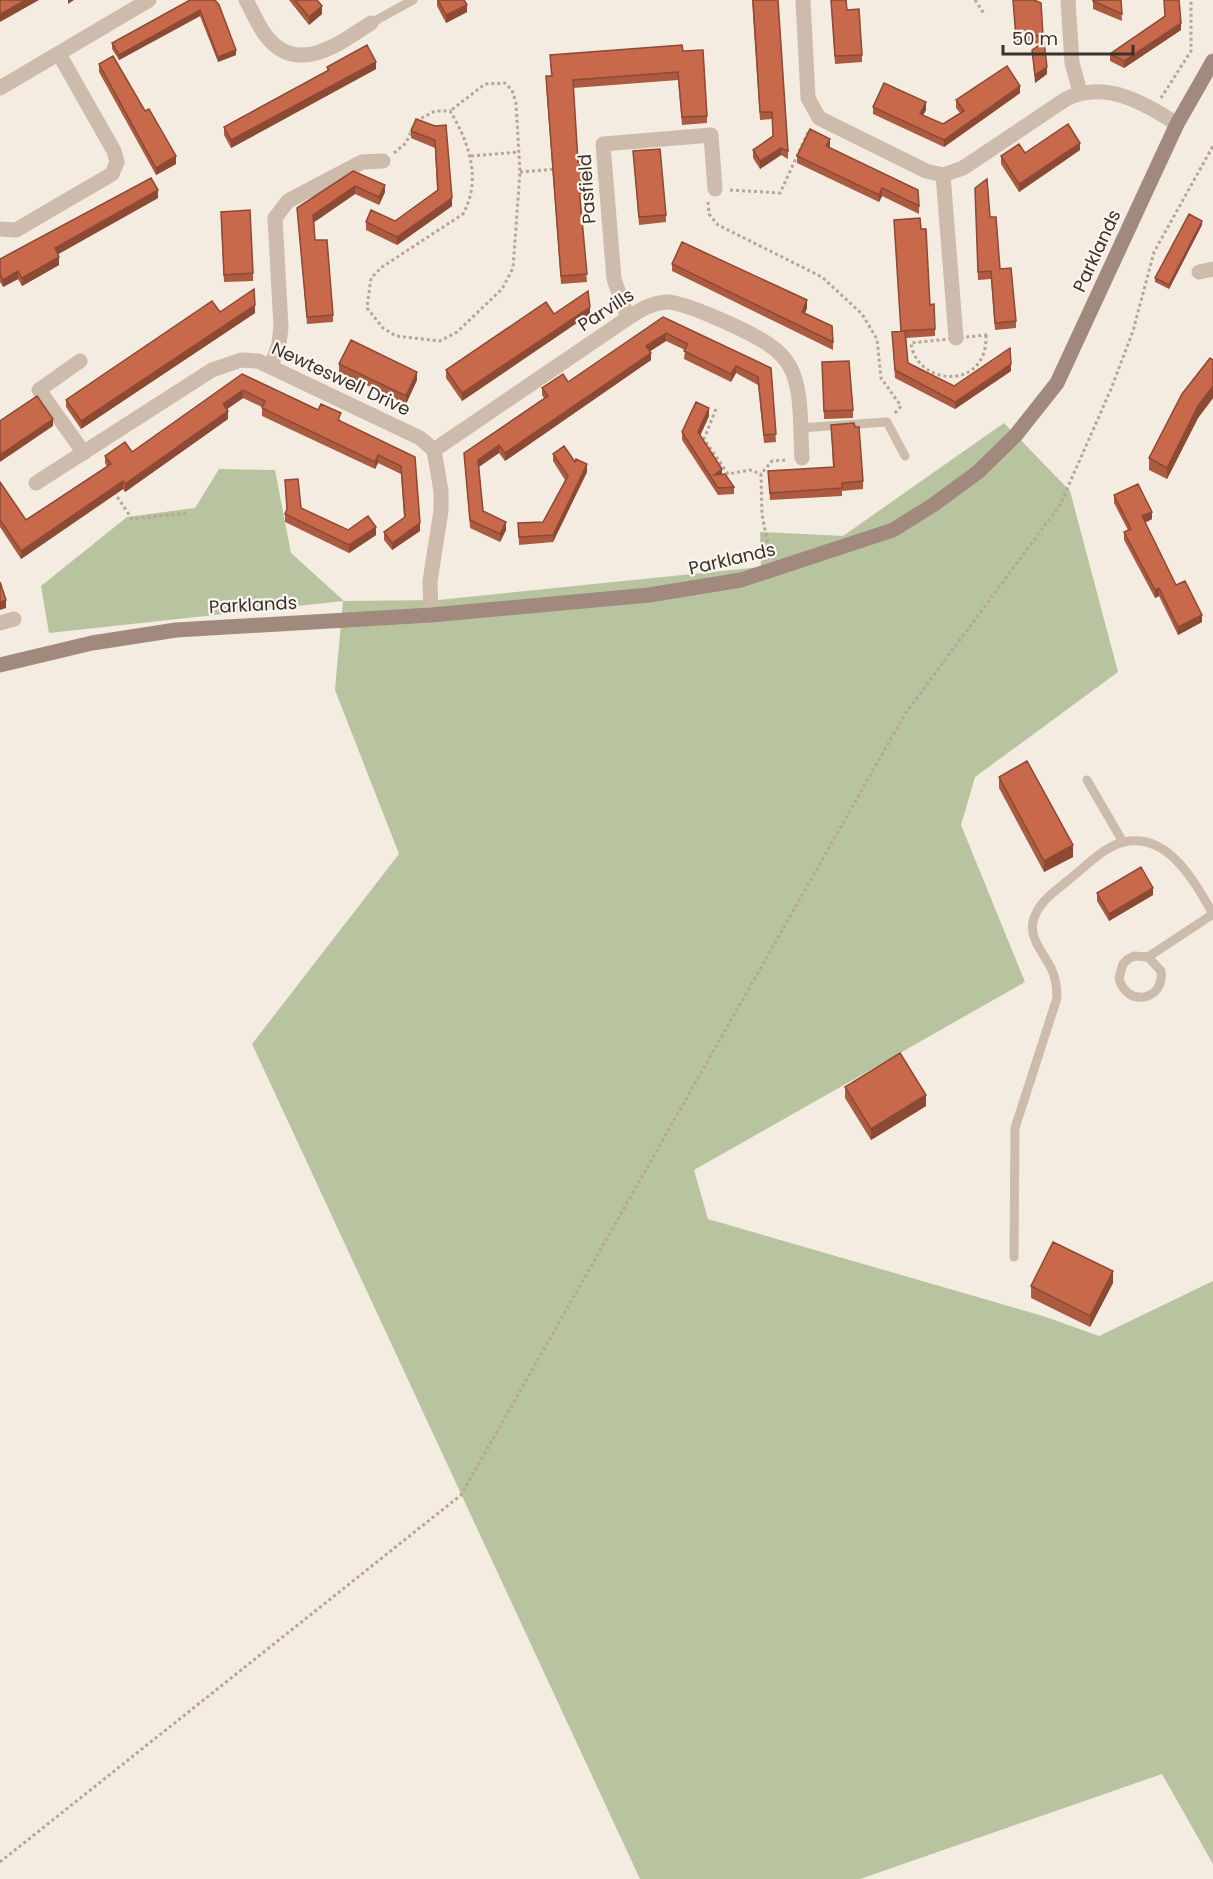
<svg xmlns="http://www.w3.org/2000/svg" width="1213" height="1879" viewBox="0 0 1213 1879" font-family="Poppins,sans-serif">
  <rect width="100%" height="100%" fill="#f4ebe1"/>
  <path fill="#b8c4a0" d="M 1004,423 L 1070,491 L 1118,672 L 975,777 L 961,825 L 1025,982 L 694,1170 L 708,1219 L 1043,1316 L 1099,1336 L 1213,1281 L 1213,1864 L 1162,1774 L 860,1879 L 640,1879 L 252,1044 L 399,854 L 335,690 L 343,601 L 49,633 L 41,586 L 127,517 L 195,508 L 219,469 L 275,470 L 291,553 L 344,601 L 438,600 L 761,567 L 760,532 L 843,536 Z"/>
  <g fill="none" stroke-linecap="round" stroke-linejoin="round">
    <path stroke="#b9a596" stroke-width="3" stroke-dasharray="3 3" stroke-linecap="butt" d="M 975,0 L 985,15
      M 1161,98 L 1191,51 L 1191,0
      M 416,121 L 435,111 L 450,111 C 469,142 482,180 463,214 L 382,267 L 371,278 L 367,308 L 383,328 L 396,336 L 440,341 L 457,332 L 502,289 L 513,268 L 520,172 L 516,103 L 512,90 L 505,83 L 485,84 L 450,111
      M 394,153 L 406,143 L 413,127
      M 471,156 L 519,152
      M 520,172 L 555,169
      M 730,190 L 780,193 L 809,130
      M 708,202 L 709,214 L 718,225 L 822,277 L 862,314 L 877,339 L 881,378 L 901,406 L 894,414
      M 986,335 C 988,392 916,386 911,343 Z
      M 716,409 L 704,439 L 728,474 L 750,470 L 761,474
      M 114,492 L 132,519 L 188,513
      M 770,554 L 762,515 L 761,474 L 772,461 L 788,460
      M 0,1862 L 461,1495 L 905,714 L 1060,505 L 1111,389 L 1133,331 L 1154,252 L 1213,146"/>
    <path stroke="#cdbbac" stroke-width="9" d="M 371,23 L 413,0
      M 800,428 L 887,422 L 905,456
      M 1087,780 L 1123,842
      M 1148,957 L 1161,971 C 1165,1001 1126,1008 1119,978 L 1123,964 L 1128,959 L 1134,956 L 1148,957 L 1213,914
      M 1014,1257 L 1015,1128 L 1057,998 C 1057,987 1056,978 1051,968 C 1044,954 1029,938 1033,922 C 1037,902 1057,890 1071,878 C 1086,866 1105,846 1124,842 C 1168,832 1195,882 1213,914"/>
    <path stroke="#cdbbac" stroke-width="15" d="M 246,0 C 252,11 257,23 264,33 C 295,78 339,44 371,23
      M 803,0 L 808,98 L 819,118 L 926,171 L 943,175 L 963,168 L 1066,99 C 1105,80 1143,102 1177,124
      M 1068,0 L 1072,63 L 1080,92
      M 0,88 L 149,0
      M 943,175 L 956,338
      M 0,229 L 16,230 L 112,174 L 117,162 L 114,151 L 59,54
      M 1199,272 L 1213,269
      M 628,318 L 614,279 L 603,144 L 711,135 L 715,189
      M 80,361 L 39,390 L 84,453
      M 271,366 L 279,344 L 281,327 L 275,218 L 288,201 L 362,162 L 383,161
      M 434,450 L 628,318 C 640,310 651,303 666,302 C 684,301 752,333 768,344 C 777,350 785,357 790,367 C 803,389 800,433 802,458
      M 36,483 L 212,370 L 241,360 L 258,361 L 420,438 L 434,450 L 441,491 L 441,511 L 430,581 L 431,615
      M 0,623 L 14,619"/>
    <path stroke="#a18a7d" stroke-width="15" d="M 0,665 L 92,643 L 176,630 L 431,615 L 649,595 L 741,580 L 893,530 L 933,505 L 978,472 L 1015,436 L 1057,383 L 1177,124 L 1213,61"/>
  </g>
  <path fill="#ac5a40" d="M 215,0 L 236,55 L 218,62 L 200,16 L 119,60 L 112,49 L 112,43 Z
    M 289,0 L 317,0 L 322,14 L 309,25 Z
    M 437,0 L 464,0 L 467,12 L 446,23 L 437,6 Z
    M 752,0 L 778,0 L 788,151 L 788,159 L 781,155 L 760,169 L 753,158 L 753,150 L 773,137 L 772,119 L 760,120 Z
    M 831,0 L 846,0 L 847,10 L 862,55 L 862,62 L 835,64 Z
    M 1013,0 L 1037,0 L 1037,1 L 1043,35 L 1043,43 L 1047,74 L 1035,83 L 1032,50 L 1042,43 L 1016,45 Z
    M 1093,0 L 1121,0 L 1122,21 L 1093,9 Z
    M 1164,0 L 1179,0 L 1181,30 L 1124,68 L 1110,61 L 1110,54 L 1165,16 Z
    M 683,51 L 707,116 L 707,123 L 682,125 L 678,80 L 573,88 L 578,162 L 584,186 L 584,194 L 580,194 L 587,282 L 561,284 L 546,84 L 546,76 L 551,76 L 550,55 Z
    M 99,64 L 145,111 L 176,164 L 156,175 L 99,72 Z
    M 327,67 L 376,69 L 231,148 L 224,135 L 224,127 L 327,71 Z
    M 1020,93 L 944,147 L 873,114 L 873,107 L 926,110 L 923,115 L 943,124 L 960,113 L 956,108 L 956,100 Z
    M 435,126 L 452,206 L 397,245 L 366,230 L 366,222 L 395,221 L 437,190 L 435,148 L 411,138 L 411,131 Z
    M 830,146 L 829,148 L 919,206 L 919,214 L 882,196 L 879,202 L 797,163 L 797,156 Z
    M 1080,150 L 1019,192 L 1001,164 L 1001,156 L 1025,153 Z
    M 633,151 L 666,215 L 666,222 L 639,225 Z
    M 353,171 L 385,192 L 379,205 L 355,194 L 314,222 L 315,240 L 333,315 L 333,322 L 307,324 L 297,208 Z
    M 975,188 L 990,217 L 1000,269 L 1016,321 L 1016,328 L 995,330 L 991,279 L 978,280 Z
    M 158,198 L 58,254 L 59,265 L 22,286 L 18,279 L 3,287 L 0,282 L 0,259 Z
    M 221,220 L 253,273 L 253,281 L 224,282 Z
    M 894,220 L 921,229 L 930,305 L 935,329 L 935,336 L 906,338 L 908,363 L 954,386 L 1011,371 L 955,409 L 895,378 L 892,332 L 901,332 Z
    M 1202,225 L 1169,289 L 1155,282 L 1155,278 Z
    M 672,264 L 807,308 L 805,313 L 833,342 L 833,350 L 672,271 Z
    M 220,312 L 255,313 L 81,429 L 66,407 L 66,400 Z
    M 554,314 L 590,314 L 462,401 L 446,378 L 446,370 Z
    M 663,317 L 771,368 L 776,442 L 764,443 L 758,385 L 736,373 L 731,382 L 684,359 L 685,350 L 666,341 L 650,351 L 651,360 L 505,461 L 499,453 L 479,467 L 483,511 L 506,530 L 500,542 L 470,528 L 464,453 L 544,398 L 542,395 L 542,388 L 568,382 Z
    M 1213,360 L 1213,398 L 1198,418 L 1167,479 L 1149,470 L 1149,458 Z
    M 822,362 L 853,410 L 853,418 L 824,419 Z
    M 339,364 L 417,380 L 406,404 L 339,372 Z
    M 242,374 L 341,420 L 340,421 L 415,457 L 420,531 L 392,550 L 384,540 L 384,532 L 404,518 L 401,474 L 378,463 L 375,469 L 262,416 L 262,407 L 243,398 L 227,409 L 228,419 L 125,492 L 123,489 L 21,559 L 0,527 L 0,482 L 26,520 L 107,467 L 105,463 L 105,456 L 132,452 Z
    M 709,416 L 700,436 L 722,474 L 734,487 L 734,494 L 718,495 L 682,440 L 682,432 Z
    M 831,425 L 863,481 L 863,489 L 842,491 L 842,496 L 770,500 L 768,471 L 833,467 Z
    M 553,454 L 575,462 L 587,472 L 553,542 L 519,545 L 518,523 L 543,522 L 565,480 L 553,461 Z
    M 285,480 L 301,508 L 348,530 L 376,535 L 349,553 L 285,522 L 285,514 L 287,510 Z
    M 1114,495 L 1152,519 L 1145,523 L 1176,585 L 1202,622 L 1178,635 L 1159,596 L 1155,598 L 1124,540 L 1124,532 L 1128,530 L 1114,503 Z
    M 999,777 L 1073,857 L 1044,872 L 999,788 Z
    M 1097,893 L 1153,895 L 1109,921 L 1097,901 Z
    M 845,1087 L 926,1106 L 871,1140 L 845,1098 Z
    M 1113,1283 L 1090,1327 L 1031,1298 L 1031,1286 Z"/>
  <path fill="#8c4a34" d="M 26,0 L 39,0 L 0,22 L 0,14 Z
    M 68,0 L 74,0 L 68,4 Z
    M 467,5 L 467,12 L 446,23 L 446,15 Z
    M 322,6 L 322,14 L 309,25 L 309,17 Z
    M 200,10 L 200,16 L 119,60 L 119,55 Z
    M 1181,23 L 1181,30 L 1124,68 L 1124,61 Z
    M 236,50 L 236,55 L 218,62 L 218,57 Z
    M 376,62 L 376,69 L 231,148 L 231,140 Z
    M 1047,67 L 1047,74 L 1035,83 L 1035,75 Z
    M 1020,86 L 1020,93 L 944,147 L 944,140 Z
    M 926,102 L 926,110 L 920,121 L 920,114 Z
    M 830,139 L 830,146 L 826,154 L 826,146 Z
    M 1080,143 L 1080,150 L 1019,192 L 1019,184 Z
    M 781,148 L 781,155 L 760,169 L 760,161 Z
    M 176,156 L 176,164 L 156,175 L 156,168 Z
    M 385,185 L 385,192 L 379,205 L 379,197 Z
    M 355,186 L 355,194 L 313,223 L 313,215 Z
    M 882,188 L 882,196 L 879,202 L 879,195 Z
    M 158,190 L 158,198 L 55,256 L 55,248 Z
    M 452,198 L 452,206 L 397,245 L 397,237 Z
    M 1202,221 L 1202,225 L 1169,289 L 1169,285 Z
    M 59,257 L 59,265 L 22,286 L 22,278 Z
    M 18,271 L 18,279 L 3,287 L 3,280 Z
    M 807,300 L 807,308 L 802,319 L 802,312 Z
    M 255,305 L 255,313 L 81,429 L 81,421 Z
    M 590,307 L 590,314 L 462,401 L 462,393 Z
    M 666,333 L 666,341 L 646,354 L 646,346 Z
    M 651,353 L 651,360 L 505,461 L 505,453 Z
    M 1011,364 L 1011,371 L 955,409 L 955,402 Z
    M 736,366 L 736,373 L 731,382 L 731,374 Z
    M 417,372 L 417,380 L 406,404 L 406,396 Z
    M 1213,386 L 1213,398 L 1198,418 L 1167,479 L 1167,468 L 1198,406 Z
    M 243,390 L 243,398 L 223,412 L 223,404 Z
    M 709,408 L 709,416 L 698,440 L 698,432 Z
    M 228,411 L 228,419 L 125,492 L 125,484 Z
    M 53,419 L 53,426 L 0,462 L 0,455 Z
    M 499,445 L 499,453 L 478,467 L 478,460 Z
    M 378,455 L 378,463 L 375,469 L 375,462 Z
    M 587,464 L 587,472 L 553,542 L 553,535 Z
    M 722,469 L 722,477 L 714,482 L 714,475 Z
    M 123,481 L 123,489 L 21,559 L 21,551 Z
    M 1152,512 L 1152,519 L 1142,524 L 1142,516 Z
    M 506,522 L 506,530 L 500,542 L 500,534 Z
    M 420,523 L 420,531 L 392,550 L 392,543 Z
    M 376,527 L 376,535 L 349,553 L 349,545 Z
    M 1159,588 L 1159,596 L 1155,598 L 1155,590 Z
    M 6,600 L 6,608 L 0,610 L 0,602 Z
    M 1202,615 L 1202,622 L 1178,635 L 1178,627 Z
    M 1073,845 L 1073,857 L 1044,872 L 1044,861 Z
    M 1153,888 L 1153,895 L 1109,921 L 1109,914 Z
    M 926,1095 L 926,1106 L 871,1140 L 871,1129 Z
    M 1113,1271 L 1113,1283 L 1090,1327 L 1090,1316 Z"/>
  <path fill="#c8694b" stroke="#8c4a34" stroke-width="1.5" d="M 0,0 L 26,0 L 0,14 Z
    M 190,0 L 215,0 L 219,5 L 236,50 L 218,57 L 200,10 L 119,55 L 112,43 Z
    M 295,0 L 317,0 L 322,6 L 309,17 Z
    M 438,0 L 464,0 L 467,5 L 446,15 Z
    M 753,0 L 778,0 L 788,151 L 781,148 L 760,161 L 753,150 L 773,136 L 772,112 L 760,112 Z
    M 831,0 L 846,0 L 847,10 L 859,9 L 862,55 L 835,56 Z
    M 1013,0 L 1034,0 L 1041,3 L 1043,35 L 1016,37 Z
    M 1093,0 L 1121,0 L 1122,14 L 1093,1 Z
    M 1164,0 L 1179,0 L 1181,23 L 1124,61 L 1110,54 L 1165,16 Z
    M 1044,42 L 1047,67 L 1035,75 L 1032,50 Z
    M 367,45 L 376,62 L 231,140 L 224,127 L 329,70 L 327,67 Z
    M 682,45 L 683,51 L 703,50 L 707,116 L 682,117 L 678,72 L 573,80 L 578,162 L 582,162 L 584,186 L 579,187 L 587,274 L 561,276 L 546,76 L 552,76 L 550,55 Z
    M 113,56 L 145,111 L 149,109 L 176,156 L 156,168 L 99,64 Z
    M 1007,66 L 1020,86 L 944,140 L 873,107 L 884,83 L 926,102 L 920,114 L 943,124 L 964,111 L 956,100 Z
    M 416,119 L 435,126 L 446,125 L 452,198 L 397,237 L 366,222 L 371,210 L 395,221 L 438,190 L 435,140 L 411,131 Z
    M 1068,124 L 1080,143 L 1019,184 L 1001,156 L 1019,144 L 1025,153 Z
    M 810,129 L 830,139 L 826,146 L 918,190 L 919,206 L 882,188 L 879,195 L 797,156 Z
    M 660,149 L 666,215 L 639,217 L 633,151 Z
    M 353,171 L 385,185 L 379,197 L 355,186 L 313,215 L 315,240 L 327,240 L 333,315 L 307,317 L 297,208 Z
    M 151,178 L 158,190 L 55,248 L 59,257 L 22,278 L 18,271 L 3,280 L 0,274 L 0,259 Z
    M 987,179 L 990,217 L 996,217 L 1000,269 L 1011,268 L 1016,321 L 995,323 L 991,271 L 978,272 L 975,188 Z
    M 250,210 L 253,273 L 224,275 L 221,212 Z
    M 1189,214 L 1202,221 L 1169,285 L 1155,278 Z
    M 920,218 L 921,229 L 926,229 L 930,305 L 934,304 L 935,329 L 901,331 L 894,220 Z
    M 682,242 L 807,300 L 802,312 L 832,326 L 833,342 L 672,264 Z
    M 254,289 L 255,305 L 81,421 L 66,400 L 212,301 L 220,312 Z
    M 588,291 L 590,307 L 462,393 L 446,370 L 546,302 L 554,314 Z
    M 663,317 L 771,368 L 776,434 L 764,435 L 758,377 L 736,366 L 731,374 L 684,351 L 688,344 L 666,333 L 646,346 L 651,353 L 505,453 L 499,445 L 478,460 L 483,511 L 506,522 L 500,534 L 470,520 L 464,453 L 548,396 L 542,388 L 563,374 L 568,382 Z
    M 905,331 L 908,363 L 954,386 L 1010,348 L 1011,364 L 955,402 L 895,370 L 892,332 Z
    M 351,340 L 417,372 L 406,396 L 339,364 Z
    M 1210,358 L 1213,360 L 1213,386 L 1198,406 L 1167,468 L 1149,458 L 1182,394 Z
    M 849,361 L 853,410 L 824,411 L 822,362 Z
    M 242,374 L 318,410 L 321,404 L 341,413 L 338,420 L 415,457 L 420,523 L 392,543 L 384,532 L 405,517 L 401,466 L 378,455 L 375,462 L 262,408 L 265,401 L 243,390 L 223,404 L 228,411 L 125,484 L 123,481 L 21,551 L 0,520 L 0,482 L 26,520 L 111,464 L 105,456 L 125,442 L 132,452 Z
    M 37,396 L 53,419 L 0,455 L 0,421 Z
    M 696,402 L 709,408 L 698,432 L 722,469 L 714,475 L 725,474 L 734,487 L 718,488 L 682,432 Z
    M 854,423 L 855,427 L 859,427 L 863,481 L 842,483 L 842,488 L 770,493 L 768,471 L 834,467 L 831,425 Z
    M 564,446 L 575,462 L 576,459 L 587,464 L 553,535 L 519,537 L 518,523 L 543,522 L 568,476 L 553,454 Z
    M 298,479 L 301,508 L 348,530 L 368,516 L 376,527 L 349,545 L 285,514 L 287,509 L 285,480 Z
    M 1138,484 L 1152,512 L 1142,516 L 1176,585 L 1185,581 L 1202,615 L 1178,627 L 1159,588 L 1155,590 L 1124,532 L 1131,529 L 1114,495 Z
    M 0,582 L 6,600 L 0,602 Z
    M 1027,761 L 1073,845 L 1044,861 L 999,777 Z
    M 1141,867 L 1153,888 L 1109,914 L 1097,893 Z
    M 900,1053 L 926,1095 L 871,1129 L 845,1087 Z
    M 1053,1242 L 1113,1271 L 1090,1316 L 1031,1286 Z"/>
  <g text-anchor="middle" stroke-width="4.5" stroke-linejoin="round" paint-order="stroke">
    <g font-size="18" fill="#3b302b" stroke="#fbf5ee">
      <text transform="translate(587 189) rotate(-94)" y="6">Pasfield</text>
      <text transform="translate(1097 251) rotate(-65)" y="6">Parklands</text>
      <text transform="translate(606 310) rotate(-33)" y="6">Parvills</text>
      <text transform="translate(341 379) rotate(25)" y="6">Newteswell Drive</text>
      <text transform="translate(732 559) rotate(-13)" y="6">Parklands</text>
      <text transform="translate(253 605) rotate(-3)" y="6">Parklands</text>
    </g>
  </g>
  <path d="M1003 45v9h130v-9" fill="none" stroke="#3b302b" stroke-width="3"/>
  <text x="1012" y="45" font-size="18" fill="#3b302b" stroke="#fbf5ee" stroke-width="4.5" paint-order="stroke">50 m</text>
</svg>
